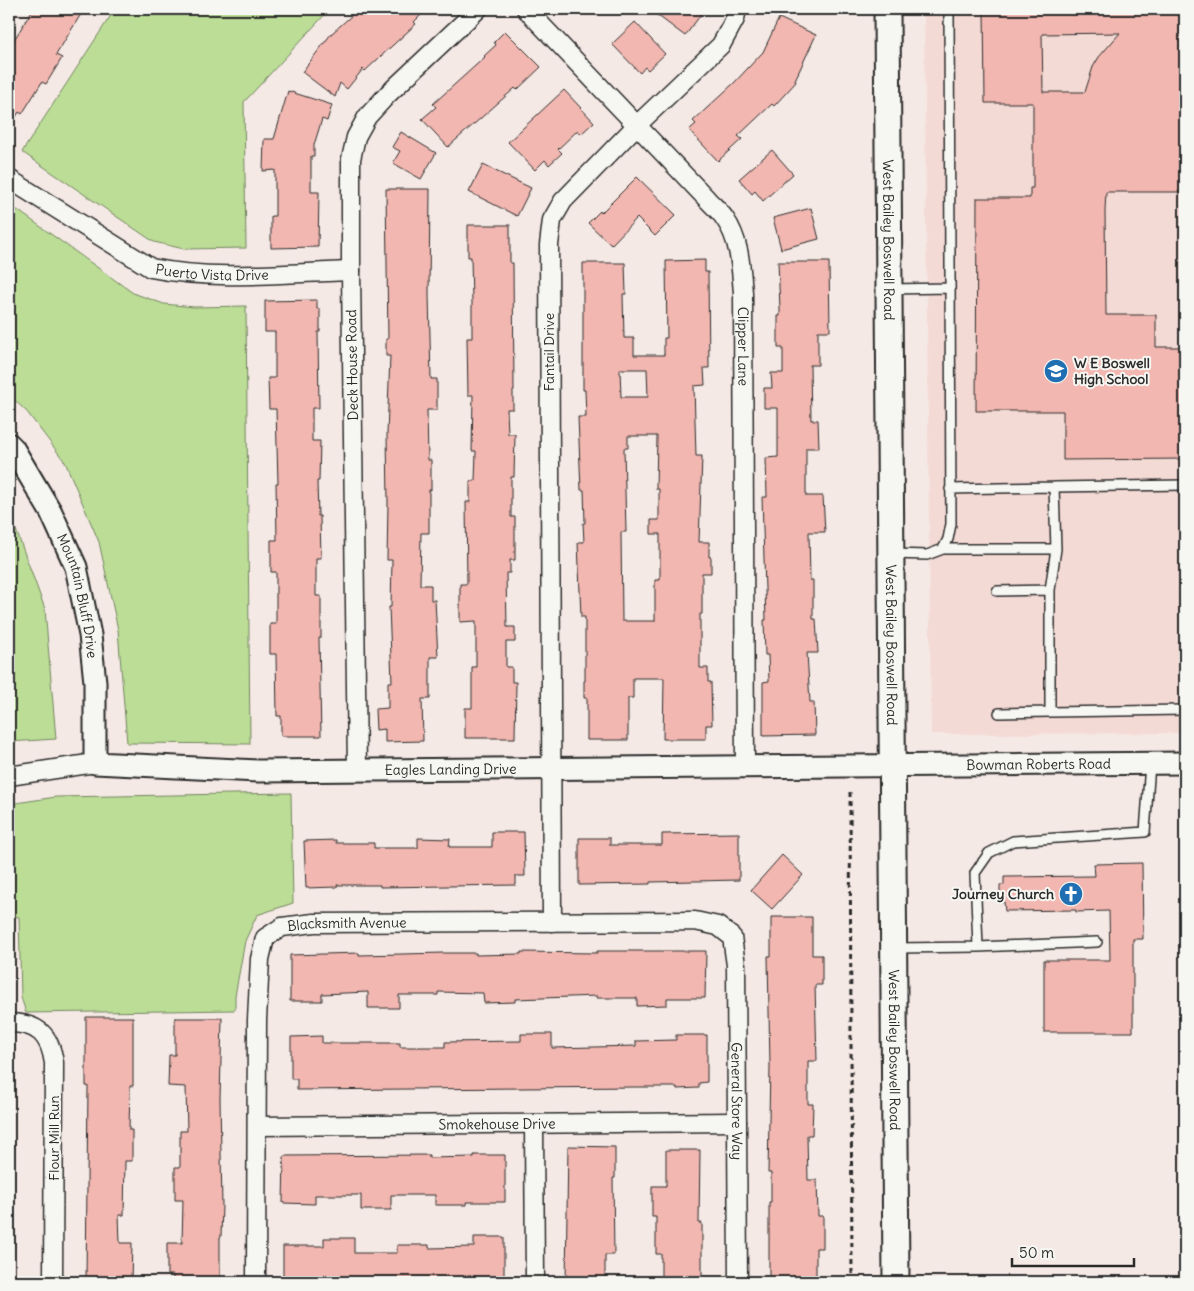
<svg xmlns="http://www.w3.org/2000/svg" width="1194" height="1291" viewBox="0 0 1194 1291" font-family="Delius,sans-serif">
  <rect width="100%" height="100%" fill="#f5e9e5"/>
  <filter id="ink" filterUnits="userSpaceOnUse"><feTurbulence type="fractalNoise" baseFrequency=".02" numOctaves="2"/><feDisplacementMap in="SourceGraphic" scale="10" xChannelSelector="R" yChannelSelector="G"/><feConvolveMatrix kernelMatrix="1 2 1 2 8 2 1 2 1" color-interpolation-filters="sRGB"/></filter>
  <g filter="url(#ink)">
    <path fill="#f4dad5" d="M 924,9 L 1185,9 L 1185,733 L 931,734 Z"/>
    <path fill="#bbdd96" stroke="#738460" d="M 115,9 L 330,9 L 244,102 L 246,248 L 184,249 L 154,242 L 22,152 Z
      M 9,204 L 133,293 L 164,304 L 194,307 L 246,306 L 250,744 L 127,743 L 118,630 L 99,542 L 65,462 L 27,412 L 9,395 Z
      M 9,514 L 12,519 L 45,609 L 56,739 L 9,742 Z
      M 291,793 L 293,903 L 257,915 L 245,941 L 235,996 L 235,1010 L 26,1013 L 21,997 L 19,917 L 9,916 L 9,804 L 56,797 Z"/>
    <path fill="#f2b7b0" stroke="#2b2b2b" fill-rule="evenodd" d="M 33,9 L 84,9 L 56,55 L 62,58 L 46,84 L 42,82 L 22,114 L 19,112 L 9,128 L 9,48 Z
      M 359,9 L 427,9 L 414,22 L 416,24 L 393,45 L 365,71 L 363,69 L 347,89 L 340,83 L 335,97 L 302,72 L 331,34 Z
      M 649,9 L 705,9 L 685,36 Z
      M 984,9 L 1185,9 L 1184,192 L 1106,192 L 1105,210 L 1106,315 L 1156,315 L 1156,347 L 1185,347 L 1185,459 L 1063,460 L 1063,411 L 976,411 L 977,198 L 1030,198 L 1030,188 L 1033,188 L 1033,103 L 985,103 ZM 1120,33 L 1099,57 L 1093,67 L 1085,92 L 1043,92 L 1042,34 Z
      M 779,18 L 816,35 L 795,80 L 796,82 L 774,106 L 772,104 L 738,136 L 742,139 L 718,161 L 689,130 L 696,124 L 693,121 L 734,83 L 763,52 Z
      M 635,22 L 665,54 L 648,70 L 645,67 L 640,73 L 612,44 Z
      M 505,31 L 541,67 L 517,90 L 515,88 L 448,147 L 422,119 L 436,107 L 433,104 L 485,57 L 484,56 L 496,45 L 494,42 Z
      M 564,90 L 594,122 L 581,134 L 578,130 L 558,149 L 562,153 L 549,165 L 545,160 L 535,170 L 508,142 Z
      M 288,91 L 332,105 L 327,121 L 322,119 L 314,145 L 314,156 L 311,156 L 311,192 L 319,192 L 318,247 L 271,248 L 271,216 L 275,216 L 275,170 L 263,171 L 264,139 L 274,139 Z
      M 401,132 L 436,153 L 421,179 L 393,163 L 400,151 L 392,147 Z
      M 772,150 L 793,174 L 763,201 L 755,191 L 752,194 L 739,179 Z
      M 483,165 L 531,188 L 517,216 L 469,192 Z
      M 637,177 L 676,215 L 655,236 L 637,218 L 611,245 L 588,223 L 600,211 L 601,213 Z
      M 386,189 L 430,189 L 429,295 L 431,379 L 437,379 L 437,410 L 427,410 L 428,460 L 431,460 L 431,490 L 429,490 L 429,533 L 421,533 L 420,585 L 431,585 L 431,600 L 435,600 L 438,657 L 430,657 L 430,699 L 422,699 L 423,741 L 385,742 L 385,729 L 376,730 L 375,709 L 388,708 L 388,682 L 392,682 L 389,607 L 391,607 L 392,560 L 387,560 L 388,503 L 387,434 L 390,356 L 386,356 L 386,339 L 388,339 Z
      M 811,208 L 819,239 L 781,249 L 773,218 Z
      M 468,225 L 510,225 L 510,263 L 513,263 L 514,390 L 513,390 L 513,409 L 507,409 L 508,434 L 515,434 L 514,477 L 511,477 L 511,517 L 515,517 L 515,560 L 510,560 L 510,573 L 506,573 L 507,627 L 515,627 L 515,642 L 506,642 L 506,667 L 512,667 L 512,682 L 516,682 L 515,738 L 465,738 L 465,708 L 472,708 L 472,667 L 476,667 L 476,621 L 460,622 L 460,584 L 467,584 L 466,502 L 470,502 L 470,481 L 475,481 L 476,451 L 472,451 L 473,395 L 468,395 L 467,338 L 472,338 L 472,302 L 471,257 L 468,257 Z
      M 705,260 L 705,272 L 708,272 L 709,368 L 704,368 L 705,385 L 694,386 L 696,456 L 702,456 L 699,542 L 709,542 L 709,557 L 711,557 L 711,573 L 702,573 L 702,614 L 700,614 L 700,668 L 708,668 L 708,682 L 711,682 L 712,725 L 706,725 L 706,739 L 663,739 L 664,678 L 633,678 L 633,698 L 628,698 L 628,740 L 587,740 L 587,698 L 584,698 L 584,681 L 585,681 L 585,617 L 581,617 L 578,542 L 584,542 L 583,523 L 585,523 L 584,490 L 581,490 L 578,417 L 586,417 L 585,390 L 583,390 L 583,263 L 625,263 L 626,294 L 623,294 L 624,338 L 634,338 L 634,355 L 664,355 L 664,338 L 667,338 L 666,261 ZM 620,369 L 647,369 L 648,397 L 621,397 ZM 628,436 L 657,436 L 656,489 L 659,489 L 659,520 L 651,520 L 651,534 L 660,534 L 660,580 L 655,580 L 655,621 L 622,621 L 621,532 L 626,532 L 624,448 L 628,448 Z
      M 778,262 L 829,262 L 830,331 L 818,331 L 818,365 L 810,365 L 811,420 L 818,420 L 819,448 L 806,448 L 806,496 L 823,496 L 825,532 L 809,532 L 810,580 L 813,580 L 813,619 L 816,619 L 818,653 L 807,653 L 810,702 L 814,702 L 815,735 L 763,736 L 763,682 L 769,681 L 768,655 L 765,655 L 764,620 L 766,620 L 762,497 L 767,497 L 766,458 L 778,457 L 778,408 L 764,408 L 764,388 L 772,388 L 771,373 L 783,373 L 783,348 L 778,348 L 778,316 L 780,316 L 780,309 Z
      M 317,300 L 317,309 L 320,309 L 320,332 L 318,332 L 319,408 L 312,408 L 312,441 L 320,441 L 319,481 L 317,481 L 318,516 L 320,516 L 321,558 L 316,558 L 316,596 L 321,596 L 321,638 L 319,638 L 321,736 L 281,736 L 281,716 L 277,716 L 276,654 L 270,654 L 270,624 L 276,624 L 276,572 L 271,572 L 271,540 L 277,540 L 276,483 L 278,483 L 276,409 L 269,409 L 268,378 L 275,378 L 275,332 L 265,332 L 265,301 Z
      M 492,832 L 524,832 L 525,876 L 516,876 L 516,885 L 380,887 L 380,885 L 337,885 L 337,887 L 306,888 L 304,841 L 336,840 L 336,843 L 374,843 L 374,848 L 418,848 L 418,838 L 450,839 L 449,847 L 492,847 Z
      M 739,833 L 739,880 L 650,882 L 650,884 L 579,885 L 579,838 L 610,838 L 610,845 L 662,845 L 662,834 Z
      M 782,855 L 803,875 L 772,909 L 751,890 Z
      M 1142,863 L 1143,939 L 1133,939 L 1133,1032 L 1044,1032 L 1044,960 L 1110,960 L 1109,911 L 1076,912 L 1076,910 L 1005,911 L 1004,902 L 1000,903 L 1000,885 L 1004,885 L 1004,877 L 1095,876 L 1094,864 Z
      M 771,917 L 812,917 L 812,955 L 822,955 L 822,985 L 815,985 L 817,1061 L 808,1061 L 808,1104 L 813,1104 L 812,1135 L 807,1135 L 808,1180 L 817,1180 L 818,1216 L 823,1216 L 823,1248 L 816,1248 L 816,1282 L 769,1282 L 769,1202 L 771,1202 L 771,1173 L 768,1173 L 770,1066 L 768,956 L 771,956 Z
      M 597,951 L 706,951 L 705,998 L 667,998 L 667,1005 L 637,1006 L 637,998 L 597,998 L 597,996 L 515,999 L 515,1002 L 484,1003 L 483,993 L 438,992 L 438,995 L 399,995 L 399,1008 L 368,1008 L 368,992 L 322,994 L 322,1001 L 290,1001 L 290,955 L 359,953 L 359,955 L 444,953 L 476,953 L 476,955 L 521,954 L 521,952 L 597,953 Z
      M 86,1017 L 133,1017 L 133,1086 L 130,1086 L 129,1130 L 132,1130 L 132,1161 L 125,1161 L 124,1215 L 119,1215 L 120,1243 L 132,1243 L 131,1282 L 86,1282 L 88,1086 L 86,1086 Z
      M 175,1018 L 222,1018 L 220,1099 L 222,1206 L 221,1237 L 220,1237 L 220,1282 L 173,1282 L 173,1275 L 167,1275 L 167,1243 L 182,1243 L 183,1200 L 175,1200 L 175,1167 L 180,1167 L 180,1131 L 187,1131 L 186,1087 L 168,1086 L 169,1055 L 175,1055 Z
      M 521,1034 L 552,1034 L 552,1048 L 636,1046 L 636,1041 L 676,1040 L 676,1035 L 707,1035 L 707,1082 L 699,1083 L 699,1088 L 677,1089 L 677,1087 L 637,1087 L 297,1090 L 297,1079 L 291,1079 L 291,1037 L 322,1036 L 322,1043 L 400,1043 L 400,1047 L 445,1047 L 445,1042 L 521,1041 Z
      M 568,1146 L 615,1147 L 615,1178 L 613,1178 L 614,1255 L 605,1255 L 605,1282 L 566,1282 Z
      M 666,1150 L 700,1150 L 699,1223 L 702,1223 L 702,1282 L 661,1282 L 661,1254 L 656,1254 L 656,1217 L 652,1217 L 652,1186 L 666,1186 Z
      M 429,1155 L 429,1158 L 474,1157 L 474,1155 L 505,1155 L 505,1202 L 466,1202 L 466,1205 L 435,1205 L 435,1195 L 391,1195 L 391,1210 L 361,1210 L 361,1195 L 315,1195 L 315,1204 L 283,1203 L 284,1156 Z
      M 474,1237 L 504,1237 L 504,1282 L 283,1282 L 283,1246 L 324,1246 L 324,1238 L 354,1238 L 354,1253 L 397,1253 L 397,1245 L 429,1245 L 429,1248 L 474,1247 Z"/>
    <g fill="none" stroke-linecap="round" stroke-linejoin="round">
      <g stroke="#2b2b2b" stroke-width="12">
        <path id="service" d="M 889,289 L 950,288
          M 950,489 L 1054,487
          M 943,549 L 948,539 L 951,524 L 949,9
          M 1056,549 L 1054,487 L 1185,485
          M 893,554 L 927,555 L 943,549 L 1056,549 L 1050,590 L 1050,712 L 1185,710
          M 997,591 L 1050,590
          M 999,713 L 1050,712
          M 978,947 L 1097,942
          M 895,948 L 978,947 L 975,873 L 989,853 L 1013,841 L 1145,832 L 1150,764"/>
      </g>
      <g stroke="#2b2b2b" stroke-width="21">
        <g id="minor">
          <path id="s1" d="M 526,9 L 706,198 C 712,205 720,211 725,219 C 740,240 741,268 743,293 L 745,767"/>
          <path id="s2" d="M 9,179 L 151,268 C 215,281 286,273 351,271"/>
          <path d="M 357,770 L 351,271 L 351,159 L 356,137 L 367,117 L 388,94 L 478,9"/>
          <path d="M 9,776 L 95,763"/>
          <path d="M 552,922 L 549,245 L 552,220 L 563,201 L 637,125 L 721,45 L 735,19 L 737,9"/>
          <path d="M 9,1023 C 38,1023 50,1035 54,1063 L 53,1282"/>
          <path d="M 534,1124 L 535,1282"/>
          <path id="s3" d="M 257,1126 L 737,1122"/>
          <path id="s4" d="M 256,1282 L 257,1020 L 260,959 L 265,938 L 282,927 L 314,923 L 695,921 L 718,926 L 732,937 L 736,965 L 738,1282"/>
        </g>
      </g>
      <g stroke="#2b2b2b" stroke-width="25">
        <g id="tertiary">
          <path id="s5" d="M 9,444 L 13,448 L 51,512 L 76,567 L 90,635 L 95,682 L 95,763 L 258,771 L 1185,763"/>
        </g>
      </g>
      <g stroke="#2b2b2b" stroke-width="29">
        <g id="secondary">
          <path id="s6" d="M 887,9 L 896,1282"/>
        </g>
      </g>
      <path stroke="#2b2b2b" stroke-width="3" stroke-dasharray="5 4" stroke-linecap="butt" d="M 850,792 L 852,1282"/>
      <use href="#service" stroke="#f6f6f2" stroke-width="9"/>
      <use href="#minor" stroke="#f6f6f2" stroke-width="18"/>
      <use href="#tertiary" stroke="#f6f6f2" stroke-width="21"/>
      <use href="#secondary" stroke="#f6f6f2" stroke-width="25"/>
    </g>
  </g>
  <defs>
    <g id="school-disc" transform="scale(1.25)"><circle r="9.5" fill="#1f6fb2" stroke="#f6f6f2"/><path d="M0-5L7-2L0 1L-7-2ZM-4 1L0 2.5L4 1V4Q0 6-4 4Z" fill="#fff"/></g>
    <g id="church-disc" transform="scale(1.25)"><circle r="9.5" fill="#1f6fb2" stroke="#f6f6f2"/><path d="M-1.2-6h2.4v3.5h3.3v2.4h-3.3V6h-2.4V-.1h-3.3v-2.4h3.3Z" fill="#fff"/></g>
  </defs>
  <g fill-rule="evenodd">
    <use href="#school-disc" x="1056" y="371"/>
    <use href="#church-disc" x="1071" y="894"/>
  </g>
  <g text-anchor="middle" stroke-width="4" stroke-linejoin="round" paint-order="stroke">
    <g font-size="14" fill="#2b2b2b" stroke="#f6f6f2">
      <text dy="5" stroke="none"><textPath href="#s6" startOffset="231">West Bailey Boswell Road</textPath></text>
      <text dy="5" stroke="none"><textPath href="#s2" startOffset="229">Puerto Vista Drive</textPath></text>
      <text dy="5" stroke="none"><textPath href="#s1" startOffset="420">Clipper Lane</textPath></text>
      <text transform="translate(549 352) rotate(-90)" y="5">Fantail Drive</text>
      <text transform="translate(352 365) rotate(-91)" y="5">Deck House Road</text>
      <text dy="5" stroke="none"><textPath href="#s5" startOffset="169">Mountain Bluff Drive</textPath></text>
      <text dy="5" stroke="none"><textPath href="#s6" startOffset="636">West Bailey Boswell Road</textPath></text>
      <text dy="5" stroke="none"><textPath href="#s5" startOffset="1282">Bowman Roberts Road</textPath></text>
      <text dy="5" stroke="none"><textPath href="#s5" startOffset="694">Eagles Landing Drive</textPath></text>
      <text dy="5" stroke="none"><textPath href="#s4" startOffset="430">Blacksmith Avenue</textPath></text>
      <text dy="5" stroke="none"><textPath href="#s6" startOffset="1041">West Bailey Boswell Road</textPath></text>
      <text dy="5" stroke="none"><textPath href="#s4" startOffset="984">General Store Way</textPath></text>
      <text dy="5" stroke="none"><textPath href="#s3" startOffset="240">Smokehouse Drive</textPath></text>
      <text transform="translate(54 1138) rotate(-90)" y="5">Flour Mill Run</text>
    </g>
    <g font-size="14" font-weight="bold" fill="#2b2b2b" stroke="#f6f6f2" text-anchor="start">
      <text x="1074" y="368">W E Boswell<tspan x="1074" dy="16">High School</tspan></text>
      <text x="1054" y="899" text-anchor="end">Journey Church</text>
    </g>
  </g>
  <rect width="1194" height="1291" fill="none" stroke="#f6f6f2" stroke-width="30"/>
  <rect x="15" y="15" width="1164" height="1261" fill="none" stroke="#2b2b2b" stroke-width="2" filter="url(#ink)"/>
  <path d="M1012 1258v8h122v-8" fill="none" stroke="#2b2b2b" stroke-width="2.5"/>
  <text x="1019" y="1258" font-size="15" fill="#2b2b2b" stroke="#f6f6f2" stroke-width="4" paint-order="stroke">50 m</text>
</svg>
